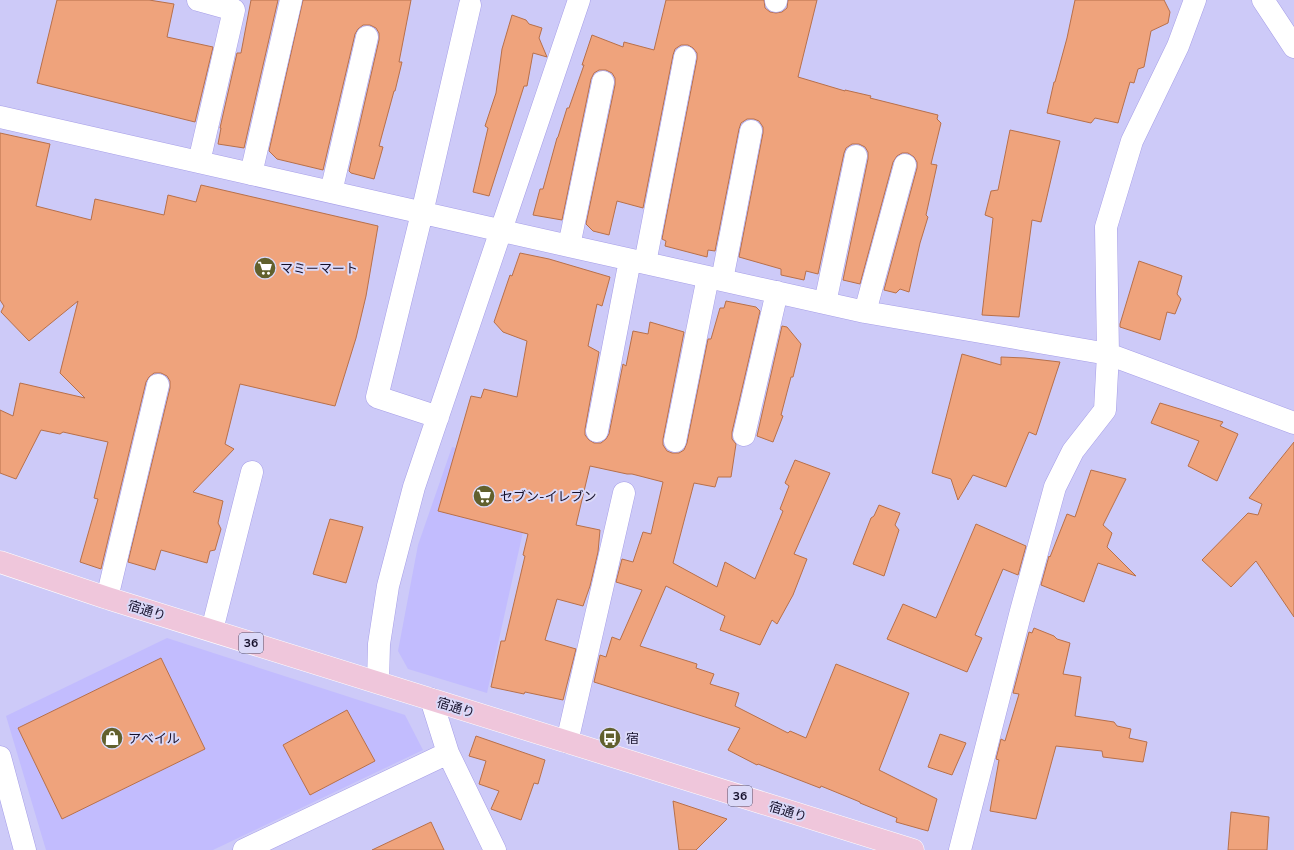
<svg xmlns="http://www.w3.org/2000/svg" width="1294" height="850" viewBox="0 0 1294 850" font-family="'Nunito Sans','Noto Sans JP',sans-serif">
  <rect width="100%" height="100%" fill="#cdcaf8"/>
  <path fill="#c2bcfe" d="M 452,447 L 537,469 L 487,693 L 408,669 L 398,651 L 418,545 Z
    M 167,638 L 405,715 L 423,750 L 213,850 L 46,850 L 6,716 Z"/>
  <path fill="#efa37c" stroke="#b8704a" d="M 57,0 L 149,0 L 174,4 L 167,37 L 213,47 L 195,122 L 37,83 Z
    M 251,0 L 278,0 L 244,148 L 218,144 L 221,128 L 220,128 L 237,53 L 241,53 Z
    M 303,0 L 411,0 L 399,62 L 402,62 L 395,91 L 394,91 L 379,146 L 383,147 L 374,179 L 351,173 L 349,171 L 379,40 L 379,33 L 376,28 L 370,25 L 363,25 L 358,29 L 355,34 L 323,170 L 277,159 L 269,151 Z
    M 666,0 L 764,0 L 765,8 L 770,12 L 776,13 L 782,12 L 787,8 L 788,0 L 817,0 L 798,77 L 845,91 L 845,90 L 871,96 L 870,98 L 938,115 L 937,119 L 941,123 L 931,164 L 937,165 L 926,215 L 928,217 L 920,243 L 909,292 L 900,289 L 896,293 L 884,290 L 917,168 L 917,162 L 914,157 L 908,153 L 902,153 L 897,156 L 893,162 L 860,284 L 843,280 L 868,159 L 868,152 L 865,147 L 859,144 L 852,144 L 846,148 L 844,153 L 818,274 L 806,271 L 804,280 L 781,275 L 781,269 L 739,257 L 763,133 L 763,127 L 759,121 L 754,119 L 747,119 L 741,123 L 739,129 L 715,251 L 708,250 L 707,257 L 665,246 L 666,241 L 662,239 L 697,59 L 697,53 L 693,48 L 688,45 L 681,45 L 675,49 L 673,55 L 643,208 L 617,201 L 609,235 L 593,231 L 586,224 L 615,85 L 615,78 L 612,73 L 606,70 L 599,70 L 594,73 L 591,79 L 562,220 L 533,215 L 540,189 L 543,189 L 557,138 L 558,137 L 567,108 L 569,108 L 584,65 L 582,65 L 592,35 L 623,47 L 624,42 L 654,50 Z
    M 1075,0 L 1164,0 L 1170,12 L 1168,23 L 1151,31 L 1144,67 L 1138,69 L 1134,83 L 1130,82 L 1118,123 L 1095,118 L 1091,123 L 1047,113 L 1054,82 L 1055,82 L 1067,38 Z
    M 512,15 L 526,20 L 529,24 L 542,28 L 539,38 L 547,57 L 533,53 L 527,86 L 524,86 L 489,196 L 473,192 L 488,128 L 485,126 L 496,93 L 502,49 Z
    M 1010,130 L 1060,141 L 1041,222 L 1032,220 L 1019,317 L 982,315 L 993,218 L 985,215 L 991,191 L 998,190 Z
    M 0,133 L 50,144 L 36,206 L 91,220 L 95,199 L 164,215 L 168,195 L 196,202 L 201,185 L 378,226 L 366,296 L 356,338 L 335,406 L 240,384 L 225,444 L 234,449 L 193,492 L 223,501 L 218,523 L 221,529 L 215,550 L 210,551 L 207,563 L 161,550 L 155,570 L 128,562 L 170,388 L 170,381 L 167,376 L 161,373 L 154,373 L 149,377 L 146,382 L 101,569 L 80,562 L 98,499 L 94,498 L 108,442 L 63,432 L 60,434 L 41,430 L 16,479 L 0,473 L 0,410 L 13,416 L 20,383 L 85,398 L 60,373 L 78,301 L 29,341 L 1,312 L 4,306 L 0,300 Z
    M 520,253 L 549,259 L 610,277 L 602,306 L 597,304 L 588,346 L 599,352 L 585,429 L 585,435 L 589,440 L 594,443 L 601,443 L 606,439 L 609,434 L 623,364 L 626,366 L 633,331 L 648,334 L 650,322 L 684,332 L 663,439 L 663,445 L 667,451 L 672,453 L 679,453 L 684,450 L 687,443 L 708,339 L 711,339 L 720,308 L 724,308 L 726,301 L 756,307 L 760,311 L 732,432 L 732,439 L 736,444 L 731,477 L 718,477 L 715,487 L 694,483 L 673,563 L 717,587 L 725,562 L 755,579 L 783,511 L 780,509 L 789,486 L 785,483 L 795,460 L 830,473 L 794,554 L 807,559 L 793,595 L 777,624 L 772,620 L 760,645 L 720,630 L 725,616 L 666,586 L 640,646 L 697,664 L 696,668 L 714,674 L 710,684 L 739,693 L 735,706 L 788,733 L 790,731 L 806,738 L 836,664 L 909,693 L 879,770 L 937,799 L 928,831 L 896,822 L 897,818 L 860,803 L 860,802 L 821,786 L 820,788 L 758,764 L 757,765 L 728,750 L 740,728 L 594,682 L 600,655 L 606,657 L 612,637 L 620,640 L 642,590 L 616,582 L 622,559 L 633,562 L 643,532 L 651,534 L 663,482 L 632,474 L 627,474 L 590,466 L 576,525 L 600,530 L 598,552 L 590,586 L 583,606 L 557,599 L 545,640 L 576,649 L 563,700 L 525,692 L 524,694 L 491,687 L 501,641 L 505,641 L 525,556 L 523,555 L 528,534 L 438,511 L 471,396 L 481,398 L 484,389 L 517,397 L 527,341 L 503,332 L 494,322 L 510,275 L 512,276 Z
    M 1139,261 L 1182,276 L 1177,294 L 1181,299 L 1175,314 L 1167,312 L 1160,340 L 1120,327 L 1120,324 Z
    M 782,326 L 787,327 L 801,344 L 793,377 L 791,377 L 781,415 L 783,416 L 773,442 L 757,436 Z
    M 962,354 L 1001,365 L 1001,357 L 1025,358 L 1060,362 L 1036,435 L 1029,432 L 1006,487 L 973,475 L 958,500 L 951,479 L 932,473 Z
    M 1160,403 L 1223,422 L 1220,426 L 1238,434 L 1217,481 L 1188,466 L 1199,441 L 1151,423 Z
    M 1294,442 L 1294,617 L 1256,561 L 1231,587 L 1202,560 L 1248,513 L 1258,515 L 1262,504 L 1249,498 Z
    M 1091,470 L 1126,479 L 1103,525 L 1112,533 L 1107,547 L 1136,576 L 1098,563 L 1084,602 L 1041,585 L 1049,556 L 1050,557 L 1067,514 L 1075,517 Z
    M 879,505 L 900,513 L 895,525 L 899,530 L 884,576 L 853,564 L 871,518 L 874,516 Z
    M 330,519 L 363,527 L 346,583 L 313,574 Z
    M 976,524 L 1026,546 L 1018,575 L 1003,569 L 975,635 L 982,638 L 967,672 L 887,639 L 903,604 L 936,618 Z
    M 1034,628 L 1054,636 L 1057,639 L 1070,643 L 1063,674 L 1081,677 L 1075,716 L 1114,722 L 1117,726 L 1131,729 L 1129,738 L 1147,742 L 1143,762 L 1103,757 L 1102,751 L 1056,746 L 1036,819 L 990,811 L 999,760 L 996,759 L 1001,739 L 1005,741 L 1019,694 L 1013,693 L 1029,632 L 1032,633 Z
    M 161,658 L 205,749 L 62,819 L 18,728 Z
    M 347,710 L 375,761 L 310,795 L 283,745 Z
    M 940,734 L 966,743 L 952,775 L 928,767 Z
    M 476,736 L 545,760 L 538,784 L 534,783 L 521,820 L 491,809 L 499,791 L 479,784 L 486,761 L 469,756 Z
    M 673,801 L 727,819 L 696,850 L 679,850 Z
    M 1231,812 L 1269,817 L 1267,850 L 1228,850 Z
    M 431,822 L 444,850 L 372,850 Z"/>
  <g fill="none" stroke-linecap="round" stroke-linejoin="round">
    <g stroke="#a69ee7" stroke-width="23">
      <path id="minor" d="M 198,0 L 234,10 L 199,162
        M 1263,0 L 1294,47
        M 776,1 L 776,0
        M 0,117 L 569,246 L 865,312 L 1108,354 L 1294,423
        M 251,174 L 291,0
        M 331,192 L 367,37
        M 569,246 L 603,82
        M 645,263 L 685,57
        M 722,280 L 751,131
        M 825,303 L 856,156
        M 865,312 L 905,165
        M 438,417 L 377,397 L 422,213 L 470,5
        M 597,431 L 630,260
        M 744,435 L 777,292
        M 675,441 L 708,277
        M 107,598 L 158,385
        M 212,630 L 252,472
        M 378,682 L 379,644 L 388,586 L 414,487 L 579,0
        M 431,699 L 448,753 L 495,850
        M 567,742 L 624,493
        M 0,757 L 25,850
        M 244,850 L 448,753
        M 960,850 L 1021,611 L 1055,487 L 1073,451 L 1105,410 L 1108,354 L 1106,227 L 1132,141 L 1178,46 L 1195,0"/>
    </g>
    <g stroke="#fff" stroke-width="23">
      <path id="major" d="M 0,562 L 107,598 L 913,850"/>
    </g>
    <use href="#minor" stroke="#fff" stroke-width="22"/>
    <use href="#major" stroke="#efc6db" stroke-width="22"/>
  </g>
  <defs>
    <g id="supermarket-disc" transform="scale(1.15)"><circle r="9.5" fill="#61602d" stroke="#dbd9f8"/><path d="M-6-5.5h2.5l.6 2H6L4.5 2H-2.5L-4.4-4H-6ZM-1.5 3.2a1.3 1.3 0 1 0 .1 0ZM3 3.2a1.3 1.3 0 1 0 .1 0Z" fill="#fff"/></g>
    <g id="shop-disc" transform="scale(1.15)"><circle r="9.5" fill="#61602d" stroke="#dbd9f8"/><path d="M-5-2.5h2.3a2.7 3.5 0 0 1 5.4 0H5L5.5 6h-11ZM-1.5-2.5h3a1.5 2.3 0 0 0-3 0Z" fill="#fff"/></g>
    <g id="bus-disc" transform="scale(1.15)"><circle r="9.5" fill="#61602d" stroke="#dbd9f8"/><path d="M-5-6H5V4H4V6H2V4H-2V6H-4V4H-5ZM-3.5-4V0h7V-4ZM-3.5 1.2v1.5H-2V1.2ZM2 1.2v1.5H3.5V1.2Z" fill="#fff"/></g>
  </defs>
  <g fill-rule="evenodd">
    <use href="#supermarket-disc" x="265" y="268"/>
    <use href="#supermarket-disc" x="484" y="496"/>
    <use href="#shop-disc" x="112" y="738"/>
    <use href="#bus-disc" x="610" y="738"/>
  </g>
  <g text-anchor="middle" stroke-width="4" stroke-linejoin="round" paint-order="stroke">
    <g fill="#dbd9f8" stroke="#504c68" stroke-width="1">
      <rect x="239" y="633" width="24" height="20" rx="3"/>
      <rect x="728" y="786" width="24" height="20" rx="3"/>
    </g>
    <g font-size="12" font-weight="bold" fill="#140f2a">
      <text x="251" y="647">36</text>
      <text x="740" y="800">36</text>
    </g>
    <g font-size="13" fill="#140f2a" stroke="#dbd9f8" text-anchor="start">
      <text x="280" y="273">マミーマート</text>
      <text x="500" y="501">セブン-イレブン</text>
      <text x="128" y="743">アベイル</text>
      <text x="626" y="743">宿</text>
    </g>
    <g font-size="13" fill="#140f2a" stroke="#dbd9f8">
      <text transform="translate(147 610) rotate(17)" y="5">宿通り</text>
      <text transform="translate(456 707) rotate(17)" y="5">宿通り</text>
      <text transform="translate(788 811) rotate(17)" y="5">宿通り</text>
    </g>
  </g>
</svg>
